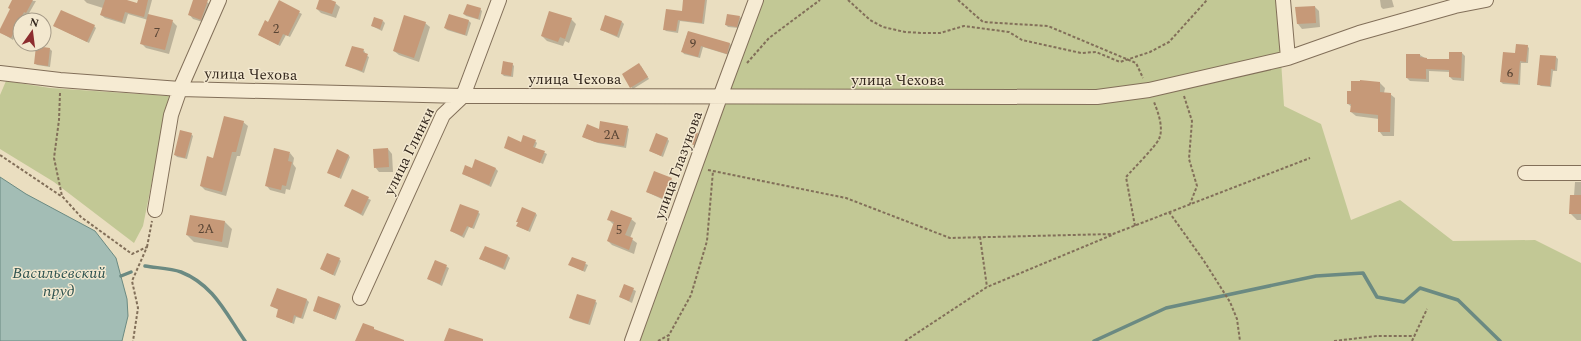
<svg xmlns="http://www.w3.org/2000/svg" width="1581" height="341" viewBox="0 0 1581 341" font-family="Spectral,serif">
  <rect width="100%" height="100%" fill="#eadec0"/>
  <path fill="#c2c895" d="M 758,0 L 1277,0 L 1284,106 L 1321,124 L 1351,220 L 1400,200 L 1453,241 L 1535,240 L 1581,263 L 1581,341 L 633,341 Z
    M 6,81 L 50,88 L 169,96 L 143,226 L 134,243 L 54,182 L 0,149 L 0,95 Z"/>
  <path fill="#a3bdb5" stroke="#6b8a82" d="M 0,177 L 26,194 L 95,231 L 116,258 L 127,299 L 128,316 L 122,341 L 0,341 Z"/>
  <path fill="#0003" d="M 13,0 L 36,1 L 28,15 L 27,14 L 24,20 L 20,20 L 20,27 L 13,40 L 0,32 L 11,10 Z
    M 84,0 L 124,0 L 138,4 L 139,0 L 152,0 L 148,15 L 172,21 L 177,26 L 169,54 L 146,48 L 142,44 L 148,20 L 128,14 L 125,24 L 105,18 L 101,15 L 103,8 L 87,3 Z
    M 194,0 L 202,0 L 207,2 L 212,6 L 206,23 L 193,19 L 189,14 Z
    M 320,0 L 328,0 L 335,3 L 340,7 L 336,18 L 321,13 L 317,9 Z
    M 684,0 L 707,0 L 704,24 L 680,21 L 678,33 L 666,31 L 664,29 L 683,12 Z
    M 1380,0 L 1392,0 L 1394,7 L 1383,9 L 1381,7 Z
    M 279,2 L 302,14 L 290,37 L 286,35 L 280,46 L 259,35 L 268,23 Z
    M 1315,7 L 1319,11 L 1320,27 L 1302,29 L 1298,24 L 1297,8 Z
    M 480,9 L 482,11 L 480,20 L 466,16 L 464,14 Z
    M 449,15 L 469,21 L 471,23 L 467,36 L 447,30 L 445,28 Z
    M 740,17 L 742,19 L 739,28 L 728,27 L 726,25 Z
    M 571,19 L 576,24 L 569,43 L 565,41 L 563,46 L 547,41 L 542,36 Z
    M 383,21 L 385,23 L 382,31 L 372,26 Z
    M 622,22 L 624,24 L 619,38 L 601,30 Z
    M 425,23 L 430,27 L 419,62 L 399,55 L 394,51 Z
    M 54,26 L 94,26 L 96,28 L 89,43 Z
    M 688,32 L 730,44 L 732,46 L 729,55 L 703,47 L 700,58 L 684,54 L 682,51 Z
    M 1527,46 L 1529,48 L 1528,63 L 1521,63 L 1520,85 L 1503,84 L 1501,82 L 1516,54 Z
    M 50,49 L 52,51 L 50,67 L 37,65 L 35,63 Z
    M 363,50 L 365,52 L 364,54 L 369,57 L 364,73 L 349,67 L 347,65 Z
    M 1462,53 L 1465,56 L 1464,81 L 1453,80 L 1450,77 L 1450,72 L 1429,71 L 1429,82 L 1410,81 L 1407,78 L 1420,55 L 1428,60 L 1450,60 Z
    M 1541,56 L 1556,57 L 1558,59 L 1557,71 L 1553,71 L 1551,87 L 1541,86 L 1538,84 Z
    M 512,64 L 514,66 L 513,77 L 504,76 L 502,74 Z
    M 641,66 L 649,79 L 633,89 L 631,87 Z
    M 1380,83 L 1385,88 L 1384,93 L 1390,94 L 1395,98 L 1394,136 L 1383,136 L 1379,131 L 1379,119 L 1356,116 L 1351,112 L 1352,107 L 1348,104 L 1352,92 Z
    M 243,122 L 248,126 L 240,156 L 237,156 L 226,196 L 205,190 L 201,186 L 214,159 Z
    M 627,127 L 629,129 L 626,148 L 598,143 L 583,137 L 599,130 Z
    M 191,134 L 193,136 L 187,159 L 177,157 L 175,155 Z
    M 697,134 L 699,136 L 696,146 L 686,141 Z
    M 667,138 L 669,141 L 663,157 L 650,151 Z
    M 535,141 L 537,143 L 535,148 L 547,154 L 543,164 L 505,147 Z
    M 388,149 L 392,154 L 393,172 L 379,172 L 375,167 Z
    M 290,153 L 294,158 L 293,164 L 296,168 L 290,190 L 286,189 L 285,194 L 270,190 L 266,185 Z
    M 348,155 L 350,157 L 341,179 L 328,172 Z
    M 472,169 L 496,169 L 498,171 L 491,187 L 463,174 Z
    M 671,179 L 673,181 L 666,201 L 647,192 Z
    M 1575,182 L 1581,182 L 1581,220 L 1577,220 L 1570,213 L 1574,196 Z
    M 352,191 L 371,200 L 363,216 L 345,206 Z
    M 478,212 L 480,214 L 474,229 L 469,227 L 464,238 L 451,231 Z
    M 535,213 L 537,215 L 530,232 L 517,226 Z
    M 191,216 L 225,222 L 232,229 L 228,248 L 194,242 L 187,235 Z
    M 631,219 L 636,223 L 630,238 L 637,243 L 634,254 L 612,245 L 608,241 L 614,225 L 609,220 Z
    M 508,256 L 510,258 L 505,270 L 480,259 Z
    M 572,258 L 588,265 L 585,272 L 570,265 Z
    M 339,259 L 341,261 L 335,276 L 321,269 Z
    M 435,261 L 449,268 L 442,286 L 428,279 Z
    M 624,285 L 636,291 L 632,303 L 620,297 Z
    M 278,289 L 307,300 L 309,302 L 303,319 L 296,317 L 294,324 L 277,317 L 279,310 L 271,306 Z
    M 595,301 L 597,303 L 590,325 L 573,320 L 571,318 Z
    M 339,304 L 341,306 L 336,320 L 314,311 Z"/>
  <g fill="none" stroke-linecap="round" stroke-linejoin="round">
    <path stroke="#6b8a82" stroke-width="3.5" d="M 145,266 C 156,268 170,268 181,272 C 214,285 226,314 245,341
      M 121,276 L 131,272
      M 1094,341 L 1166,308 L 1316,276 L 1363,273 L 1377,297 L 1404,302 L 1420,288 L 1458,300 L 1500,341"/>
  </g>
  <path fill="#c69978" d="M 12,0 L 33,0 L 26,13 L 24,12 L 11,38 L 0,33 L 0,29 L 10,9 L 8,8 Z
    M 105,0 L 127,0 L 137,3 L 138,0 L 148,0 L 144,17 L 125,12 L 122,22 L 100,15 Z
    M 193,0 L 208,0 L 201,20 L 188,15 Z
    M 279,0 L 300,11 L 288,36 L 283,34 L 278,45 L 258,35 L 265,20 L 268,22 Z
    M 319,0 L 331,0 L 336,2 L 332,14 L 316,9 Z
    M 683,0 L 705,0 L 702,23 L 678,20 L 676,31 L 663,30 L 666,9 L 682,11 Z
    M 467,4 L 481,8 L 478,19 L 463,14 Z
    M 1315,6 L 1316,23 L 1297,24 L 1295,7 Z
    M 61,10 L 95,25 L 87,42 L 53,26 Z
    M 549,11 L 572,18 L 565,39 L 560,37 L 558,42 L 541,36 Z
    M 148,14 L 173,20 L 165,50 L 140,44 Z
    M 449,14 L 469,20 L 465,35 L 444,28 Z
    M 727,14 L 740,16 L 737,27 L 725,25 Z
    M 404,15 L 426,22 L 414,58 L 393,51 Z
    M 605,15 L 622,21 L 617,36 L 600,30 Z
    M 374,17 L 383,20 L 380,29 L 371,26 Z
    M 688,31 L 730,43 L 727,54 L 701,46 L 698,57 L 681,52 Z
    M 1516,44 L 1528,45 L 1526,62 L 1520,61 L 1518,84 L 1500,82 L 1503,52 L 1515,53 Z
    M 36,46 L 50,48 L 48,66 L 34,64 Z
    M 352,46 L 364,49 L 363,52 L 368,54 L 362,71 L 345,66 Z
    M 1449,52 L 1462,52 L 1461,78 L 1449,77 L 1449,70 L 1426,69 L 1426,79 L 1406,78 L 1406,54 L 1420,54 L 1420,57 L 1427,58 L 1427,59 L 1449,59 Z
    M 1540,55 L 1556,56 L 1555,70 L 1551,69 L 1550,86 L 1537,85 Z
    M 503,61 L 513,63 L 511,76 L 501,74 Z
    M 639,63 L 648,77 L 630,88 L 622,74 Z
    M 1360,80 L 1380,82 L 1380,92 L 1391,93 L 1390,132 L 1378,132 L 1378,115 L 1350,112 L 1351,104 L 1347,104 L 1347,91 L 1351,91 L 1351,81 L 1360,81 Z
    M 224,116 L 244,121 L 236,152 L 232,152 L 222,192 L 200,186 L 207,156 L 213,158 Z
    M 600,121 L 628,126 L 624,146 L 595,142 L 582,137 L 587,124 L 599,129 Z
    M 180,130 L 192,133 L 185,158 L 174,155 Z
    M 689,130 L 698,133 L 694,145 L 685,141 Z
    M 656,133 L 668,138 L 661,156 L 649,151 Z
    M 523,135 L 536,140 L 533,147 L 545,151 L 540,163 L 504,148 L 508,136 L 521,142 Z
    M 274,148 L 290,152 L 288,161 L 292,162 L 286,186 L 282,185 L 281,190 L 265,186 Z
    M 388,148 L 389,167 L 374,168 L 373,149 Z
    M 337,149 L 349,155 L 339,178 L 327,173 Z
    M 475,159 L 496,168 L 489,185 L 462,174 L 465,165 L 472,168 Z
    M 654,171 L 672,178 L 664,199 L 646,192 Z
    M 352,189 L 369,197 L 361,214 L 344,206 Z
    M 1570,195 L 1581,195 L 1581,214 L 1569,214 Z
    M 460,204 L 479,211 L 472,228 L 467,226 L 462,236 L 450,231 Z
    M 522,207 L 536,213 L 528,231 L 516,226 L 518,222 L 516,222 Z
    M 611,210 L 632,218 L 625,235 L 633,238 L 629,250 L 607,241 L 614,222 L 607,220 Z
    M 190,215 L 225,221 L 222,242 L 186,235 Z
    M 485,246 L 508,255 L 503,268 L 479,259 Z
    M 327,253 L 340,258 L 333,275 L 320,269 Z
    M 572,257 L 586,262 L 583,271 L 568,265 Z
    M 435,260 L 447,265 L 440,284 L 427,279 Z
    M 624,284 L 634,288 L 629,301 L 619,297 Z
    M 277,288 L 307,299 L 301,318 L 294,315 L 292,323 L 276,317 L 278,309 L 270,306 Z
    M 577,294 L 596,300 L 588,324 L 569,318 Z
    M 318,296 L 340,304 L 334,319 L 313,311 Z
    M 363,323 L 374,327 L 374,329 L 404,340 L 404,341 L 355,341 Z
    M 449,328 L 483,339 L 483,341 L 444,341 Z"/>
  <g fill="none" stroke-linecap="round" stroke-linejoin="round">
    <g stroke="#826f59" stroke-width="16">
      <path id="minor" d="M 1283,0 L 1288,58
        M 0,73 L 60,80 L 180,89 L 463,96 L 1097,97 L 1149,90 L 1288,58 L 1359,33 L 1455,6 L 1486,0
        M 1525,173 L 1581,173
        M 155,210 L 171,115 L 180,89 L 219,0
        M 360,298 L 443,115 L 463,96 L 499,0
        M 632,341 L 720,97 L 756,0"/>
    </g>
    <path stroke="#826f59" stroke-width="2" stroke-dasharray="3 2" stroke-linecap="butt" d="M 848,0 L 870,20 L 883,27 L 905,32 L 923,33 L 940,33 L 964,26 L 1009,32 L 1022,40 L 1081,53 L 1096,52 L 1120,62 L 1150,52 L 1169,42 L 1207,0
      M 958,0 L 983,22 L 1048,26 L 1136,63 L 1143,78
      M 747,63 L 769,38 L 820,0
      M 60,93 L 59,120 L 54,158 L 62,196 L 81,217 L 132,254 L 147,247 L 132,281 L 138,308 L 133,341
      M 1184,96 L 1192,121 L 1189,159 L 1197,186 L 1190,204
      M 0,155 L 61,196
      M 708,170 L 846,198 L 950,238 L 1113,234 L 1310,158
      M 1169,212 L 1204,261 L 1230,302 L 1237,319 L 1240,341
      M 1135,226 L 1126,177 C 1133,169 1155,147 1159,139 C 1164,128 1158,112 1154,102
      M 980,237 L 987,287
      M 147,247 L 152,221
      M 658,341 L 669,335 L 691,295 L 707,241 L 713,171
      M 668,341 L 669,335
      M 905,341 L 987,287 L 1112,235
      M 1334,341 L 1377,336 L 1415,336
      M 1412,341 L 1427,309"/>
    <use href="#minor" stroke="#f6ebd3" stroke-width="14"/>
  </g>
  <g text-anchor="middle" stroke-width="3" stroke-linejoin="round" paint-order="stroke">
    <g font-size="13" fill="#584434">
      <text x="276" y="33">2</text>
      <text x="157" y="37">7</text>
      <text x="693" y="48">9</text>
      <text x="1510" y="77">6</text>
      <text x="612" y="139">2А</text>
      <text x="206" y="233">2А</text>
      <text x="619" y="234">5</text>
    </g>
    <g font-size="15" fill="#33271d" stroke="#f3e8cf">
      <text transform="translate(251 74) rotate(1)" y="5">улица Чехова</text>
      <text x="575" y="84">улица Чехова</text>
      <text x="898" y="85">улица Чехова</text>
      <text transform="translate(409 151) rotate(-64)" y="5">улица Глинки</text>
      <text transform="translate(678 165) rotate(-70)" y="5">улица Глазунова</text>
    </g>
    <g font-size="16" font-style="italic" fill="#2d524f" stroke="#f3e8cf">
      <text x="59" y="278">Васильевский<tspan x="59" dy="18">пруд</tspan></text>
    </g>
  </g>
  <g transform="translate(32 32) rotate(14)"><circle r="19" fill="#f3e8cf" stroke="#a69b88"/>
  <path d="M0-3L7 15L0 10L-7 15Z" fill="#8d2d2f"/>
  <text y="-6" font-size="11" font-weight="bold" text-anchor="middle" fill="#33271d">N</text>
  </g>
</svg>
